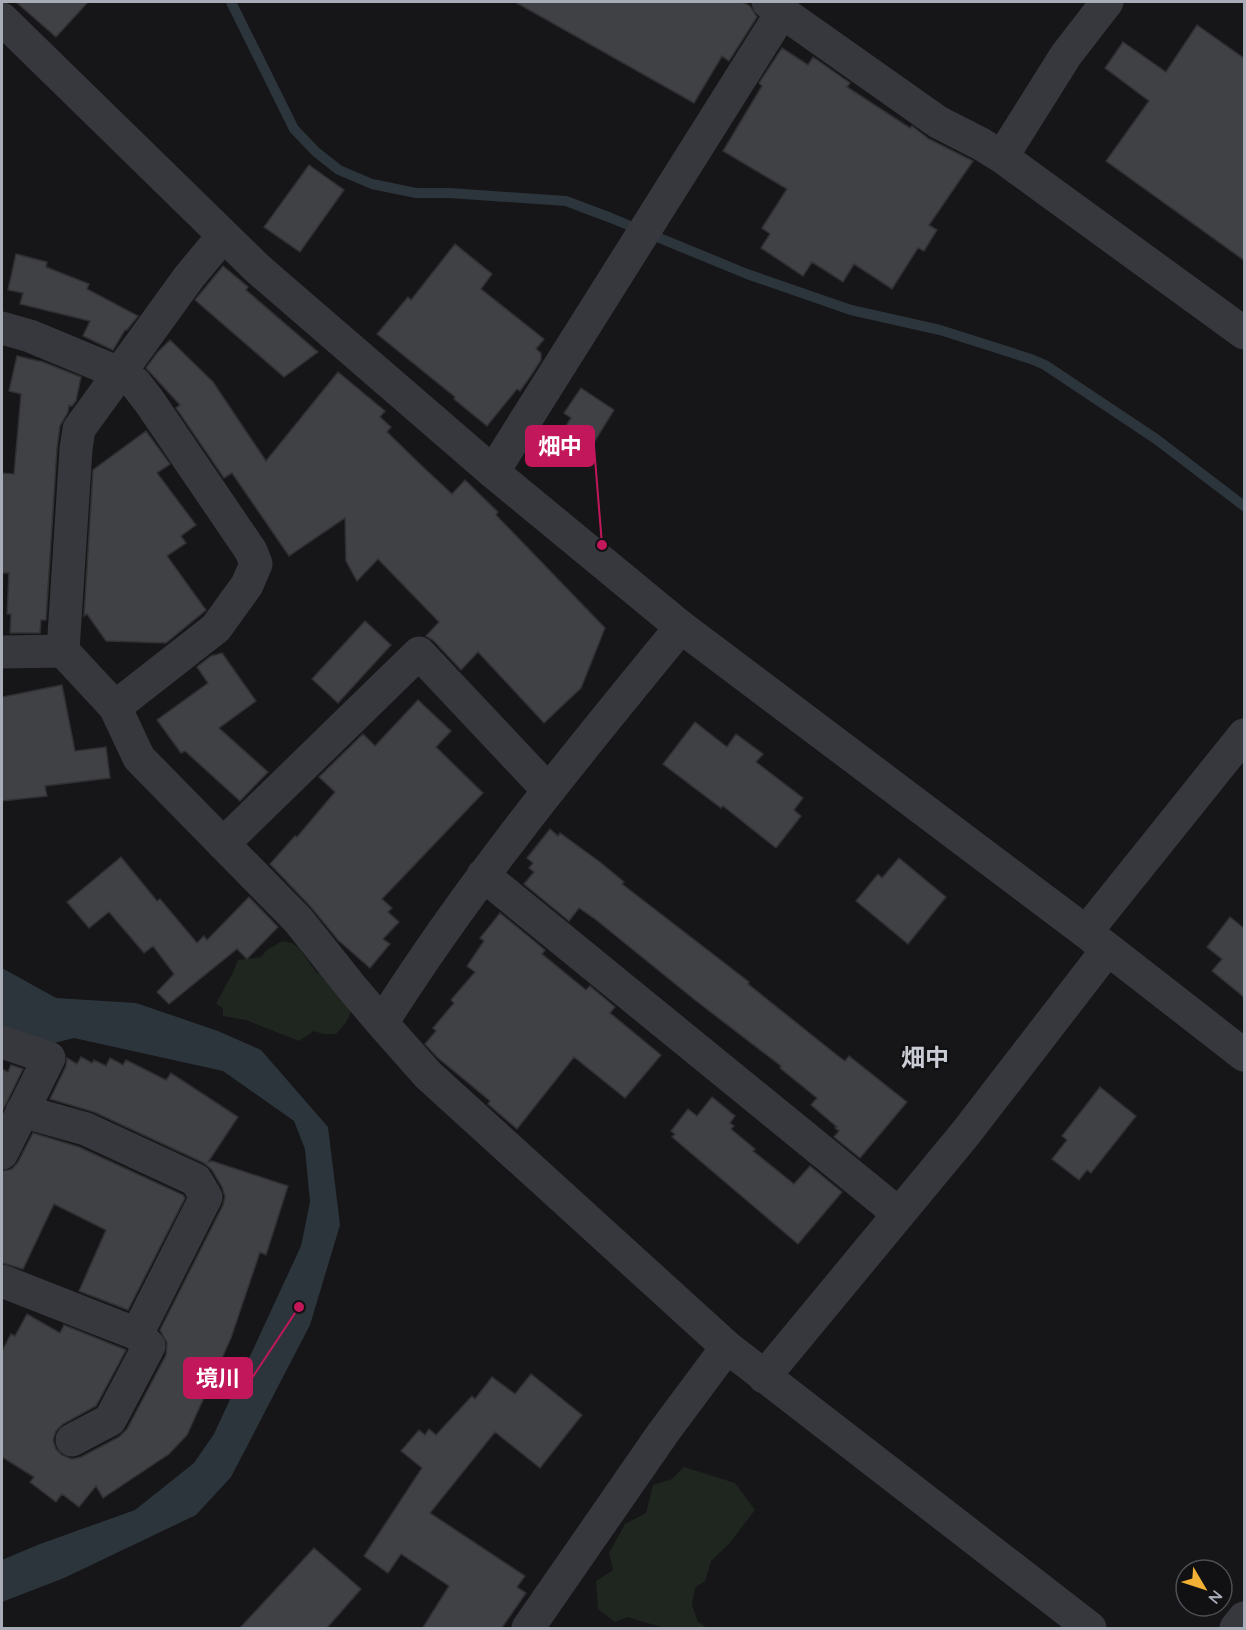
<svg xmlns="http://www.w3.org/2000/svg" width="1246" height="1630" viewBox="0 0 1246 1630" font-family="Quicksand,'Noto Sans JP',sans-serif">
  <rect width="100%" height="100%" fill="#161618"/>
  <path fill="#1e261f" d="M 282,941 L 292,943 L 299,948 L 316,972 L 326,977 L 351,1011 L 347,1021 L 336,1034 L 323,1034 L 314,1031 L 299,1041 L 246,1020 L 223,1016 L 223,1008 L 216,1004 L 234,970 L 238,960 L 261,957 L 267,950 Z
    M 684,1467 L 735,1483 L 755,1510 L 729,1544 L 711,1561 L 705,1581 L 695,1588 L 692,1605 L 698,1622 L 708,1628 L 664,1628 L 627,1617 L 615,1622 L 598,1609 L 596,1581 L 613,1570 L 609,1553 L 625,1524 L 646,1513 L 653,1485 L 672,1479 Z"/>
  <path fill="#2c353c" d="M 2,968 L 56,998 L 136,1003 L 218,1031 L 261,1050 L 328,1127 L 340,1225 L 310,1325 L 231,1477 L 196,1515 L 64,1578 L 2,1602 L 2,1560 L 40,1544 L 135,1510 L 194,1463 L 214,1434 L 301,1246 L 310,1202 L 305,1149 L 294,1121 L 223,1071 L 74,1038 L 42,1046 L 2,1025 Z"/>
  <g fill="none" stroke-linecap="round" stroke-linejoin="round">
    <path stroke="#2c353c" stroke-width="10" d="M 231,2 L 294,129 L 316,152 L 339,170 L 372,184 L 416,193 L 449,193 L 566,201 L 611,218 L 747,274 L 851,310 L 940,330 L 1031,359 L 1045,365 L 1156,439 L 1244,506"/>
  </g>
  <path fill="#404145" stroke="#303034" stroke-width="1.5" d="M 16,2 L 88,2 L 56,37 Z
    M 515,2 L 743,2 L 750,6 L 757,17 L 729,61 L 722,56 L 694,103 Z
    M 1197,25 L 1245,59 L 1245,261 L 1106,161 L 1149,101 L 1105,68 L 1123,42 L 1166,72 Z
    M 782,48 L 808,65 L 813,57 L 850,83 L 847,87 L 910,128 L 912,126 L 929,139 L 973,161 L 929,225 L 937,230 L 924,251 L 918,248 L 892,289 L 854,264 L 843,282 L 812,262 L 803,276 L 761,248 L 770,234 L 762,228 L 787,189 L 723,151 L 762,86 L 759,83 Z
    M 309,165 L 344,190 L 300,252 L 264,227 Z
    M 455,244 L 492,274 L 481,289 L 544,339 L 536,349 L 541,353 L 541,360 L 530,377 L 520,391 L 517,389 L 487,426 L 454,399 L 455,397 L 377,334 L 408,297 L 411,300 Z
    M 16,254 L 47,262 L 46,267 L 89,284 L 87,289 L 138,316 L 127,330 L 125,330 L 113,350 L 102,345 L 83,336 L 90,321 L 20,304 L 23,293 L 8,290 Z
    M 223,266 L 248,287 L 246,290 L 318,352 L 284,377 L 195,300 Z
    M 170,340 L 213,382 L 266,461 L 338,372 L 385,411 L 380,417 L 391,427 L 387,432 L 423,467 L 452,494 L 465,480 L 498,512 L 496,515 L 605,628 L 581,688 L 544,723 L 478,652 L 461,670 L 433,640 L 426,636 L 439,622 L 378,559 L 357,581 L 346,561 L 345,518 L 289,556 L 232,473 L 224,478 L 176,408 L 180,405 L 146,368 L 157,353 Z
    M 17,356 L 43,362 L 81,377 L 76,401 L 72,406 L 69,405 L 68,412 L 60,426 L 57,448 L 46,620 L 41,620 L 40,633 L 10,633 L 11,614 L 7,614 L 9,573 L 2,573 L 2,473 L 14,474 L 21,394 L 9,391 Z
    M 581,388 L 614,410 L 582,462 L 554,445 L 571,418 L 564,413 Z
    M 146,431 L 170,464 L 157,473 L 196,525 L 181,536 L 186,543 L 167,556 L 206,610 L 166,643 L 106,641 L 87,614 L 84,616 L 93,470 Z
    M 365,621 L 391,645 L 338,703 L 312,679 Z
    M 222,653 L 256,701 L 219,728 L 268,772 L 240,801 L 185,751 L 181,753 L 157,720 L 208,683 L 197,667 L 211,656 Z
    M 62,685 L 75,751 L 106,747 L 110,778 L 45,786 L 47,796 L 2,801 L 2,697 Z
    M 418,700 L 451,731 L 436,747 L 483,793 L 382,899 L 392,908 L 388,912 L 399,922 L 383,939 L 390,944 L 370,968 L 338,940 L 311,907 L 270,864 L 295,836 L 297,837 L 335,792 L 319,777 L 363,734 L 375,746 Z
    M 695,722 L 727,747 L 736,734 L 763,754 L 756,762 L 803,798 L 794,810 L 801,816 L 776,848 L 723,806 L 721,808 L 663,764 Z
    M 550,829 L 558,836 L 560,833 L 600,862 L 624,882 L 622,884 L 749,982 L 748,984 L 838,1056 L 845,1061 L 849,1056 L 907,1102 L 860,1158 L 834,1137 L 839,1131 L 835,1128 L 837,1127 L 811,1105 L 817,1098 L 780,1068 L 781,1066 L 695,1000 L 595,919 L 579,908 L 569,921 L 524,884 L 534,872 L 529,868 L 533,863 L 527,858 Z
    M 121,857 L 157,901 L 160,899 L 197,943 L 204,936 L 207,940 L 249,897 L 278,927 L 247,959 L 237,949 L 169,1004 L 157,992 L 174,974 L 153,946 L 144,953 L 109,912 L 89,928 L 67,902 Z
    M 899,858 L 946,897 L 908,944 L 856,901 L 878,874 L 882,878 Z
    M 500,913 L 545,950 L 542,954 L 586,990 L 590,986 L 615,1007 L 610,1013 L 661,1055 L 625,1098 L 574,1057 L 517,1129 L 488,1104 L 490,1101 L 437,1057 L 425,1044 L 436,1031 L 433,1028 L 454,1003 L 451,1000 L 475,972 L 467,966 L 484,941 L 480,938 Z
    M 1230,917 L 1245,929 L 1245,998 L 1212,971 L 1222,959 L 1207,947 Z
    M 81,1057 L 92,1063 L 94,1060 L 106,1066 L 110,1058 L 123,1065 L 126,1060 L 166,1080 L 171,1073 L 238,1117 L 208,1162 L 212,1161 L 288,1186 L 266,1255 L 260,1252 L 231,1338 L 187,1435 L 169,1454 L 103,1498 L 96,1486 L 79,1507 L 62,1494 L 56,1502 L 30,1482 L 34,1477 L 2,1457 L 2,1351 L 11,1334 L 15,1336 L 27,1314 L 60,1333 L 64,1325 L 126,1350 L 96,1406 L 63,1424 L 56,1431 L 53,1440 L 56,1449 L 62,1455 L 72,1459 L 81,1457 L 119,1437 L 127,1429 L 166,1355 L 167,1343 L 160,1330 L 223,1205 L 225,1197 L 222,1187 L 212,1170 L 204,1163 L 94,1112 L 50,1099 L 66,1066 L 67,1058 L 77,1064 Z
    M 11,1065 L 23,1069 L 2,1112 L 2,1069 L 8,1072 Z
    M 1100,1087 L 1136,1116 L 1091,1173 L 1087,1170 L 1079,1180 L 1052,1159 L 1067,1140 L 1062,1136 Z
    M 712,1097 L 735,1116 L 730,1123 L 734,1126 L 731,1129 L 755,1149 L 753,1151 L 794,1184 L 810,1166 L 842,1192 L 798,1244 L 672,1137 L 675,1134 L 671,1131 L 688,1109 L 697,1116 Z
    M 33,1133 L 79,1147 L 183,1195 L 185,1198 L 128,1310 L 79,1291 L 106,1230 L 54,1204 L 23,1269 L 2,1263 L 2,1171 L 12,1169 L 18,1162 Z
    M 531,1374 L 582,1415 L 540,1468 L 495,1432 L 430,1513 L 525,1576 L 517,1587 L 526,1593 L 501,1629 L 422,1629 L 449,1586 L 401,1554 L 388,1573 L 364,1556 L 422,1468 L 401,1451 L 419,1430 L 425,1435 L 429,1429 L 436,1435 L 472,1396 L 475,1399 L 492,1377 L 515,1394 Z
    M 314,1548 L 361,1589 L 326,1629 L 239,1629 Z"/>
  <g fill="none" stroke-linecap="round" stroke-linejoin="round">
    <path stroke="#37383d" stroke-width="33" d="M 768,2 L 938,122 L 981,144 L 1002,157 L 1244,333
      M 1002,157 L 1066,55 L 1107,2
      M 2,328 L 30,336 L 119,373 L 135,383 L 149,401 L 251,551 L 256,564 L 247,585 L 216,628 L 115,707
      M 493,472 L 782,12
      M 681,627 C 576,755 471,882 382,1023 L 428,1075 L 727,1347 L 1090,1628
      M 63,651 L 76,449 L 79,429 L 189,277 L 223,236
      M 2,652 L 63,651 L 115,707 L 139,758 L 298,920 L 353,989 L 382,1023
      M 223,844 L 419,653 L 548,790
      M 483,875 L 899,1214
      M 1086,932 L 1244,735
      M 2,1042 L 49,1058 L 2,1153
      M 22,1111 L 86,1129 L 196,1180 L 206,1197 L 137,1334 L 149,1346 L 110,1420 L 72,1440
      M 2,1281 L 137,1334
      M 764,1377 L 965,1134 L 1107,950
      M 528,1628 L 663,1433 L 727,1347
      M 1236,1628 L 1244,1618"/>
    <path stroke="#37383d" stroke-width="33" d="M 2,19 L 258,269 L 493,472 L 681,627 L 1086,932 L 1244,1055"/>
  </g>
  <g text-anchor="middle" stroke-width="5" stroke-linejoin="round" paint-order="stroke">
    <g font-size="24" font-weight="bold" fill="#c9ccd4" stroke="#111113">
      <text x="925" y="1066">畑中</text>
    </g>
  </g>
  <path fill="none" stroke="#c2185b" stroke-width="2" d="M602 545L594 446M299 1307L252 1378"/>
  <g fill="#c2185b" stroke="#111113" stroke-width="2">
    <circle cx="602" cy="545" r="6"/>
    <circle cx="299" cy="1307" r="6"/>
  </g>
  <g fill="#c2185b" stroke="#c2185b" stroke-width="2">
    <rect x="526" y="426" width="68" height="40" rx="6"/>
    <rect x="184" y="1358" width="68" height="40" rx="6"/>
  </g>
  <g font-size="22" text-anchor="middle" font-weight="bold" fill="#fff">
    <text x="560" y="454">畑中</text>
    <text x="218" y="1386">境川</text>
  </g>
  <rect width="1246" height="1630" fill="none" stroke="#a8adb8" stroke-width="6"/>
  <g transform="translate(1204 1588) rotate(129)"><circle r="28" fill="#111113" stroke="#4d4f55" stroke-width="1.5"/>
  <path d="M0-4.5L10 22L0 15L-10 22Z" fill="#f2b134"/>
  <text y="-9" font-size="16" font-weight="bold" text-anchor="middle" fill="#a8adb8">N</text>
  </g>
</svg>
